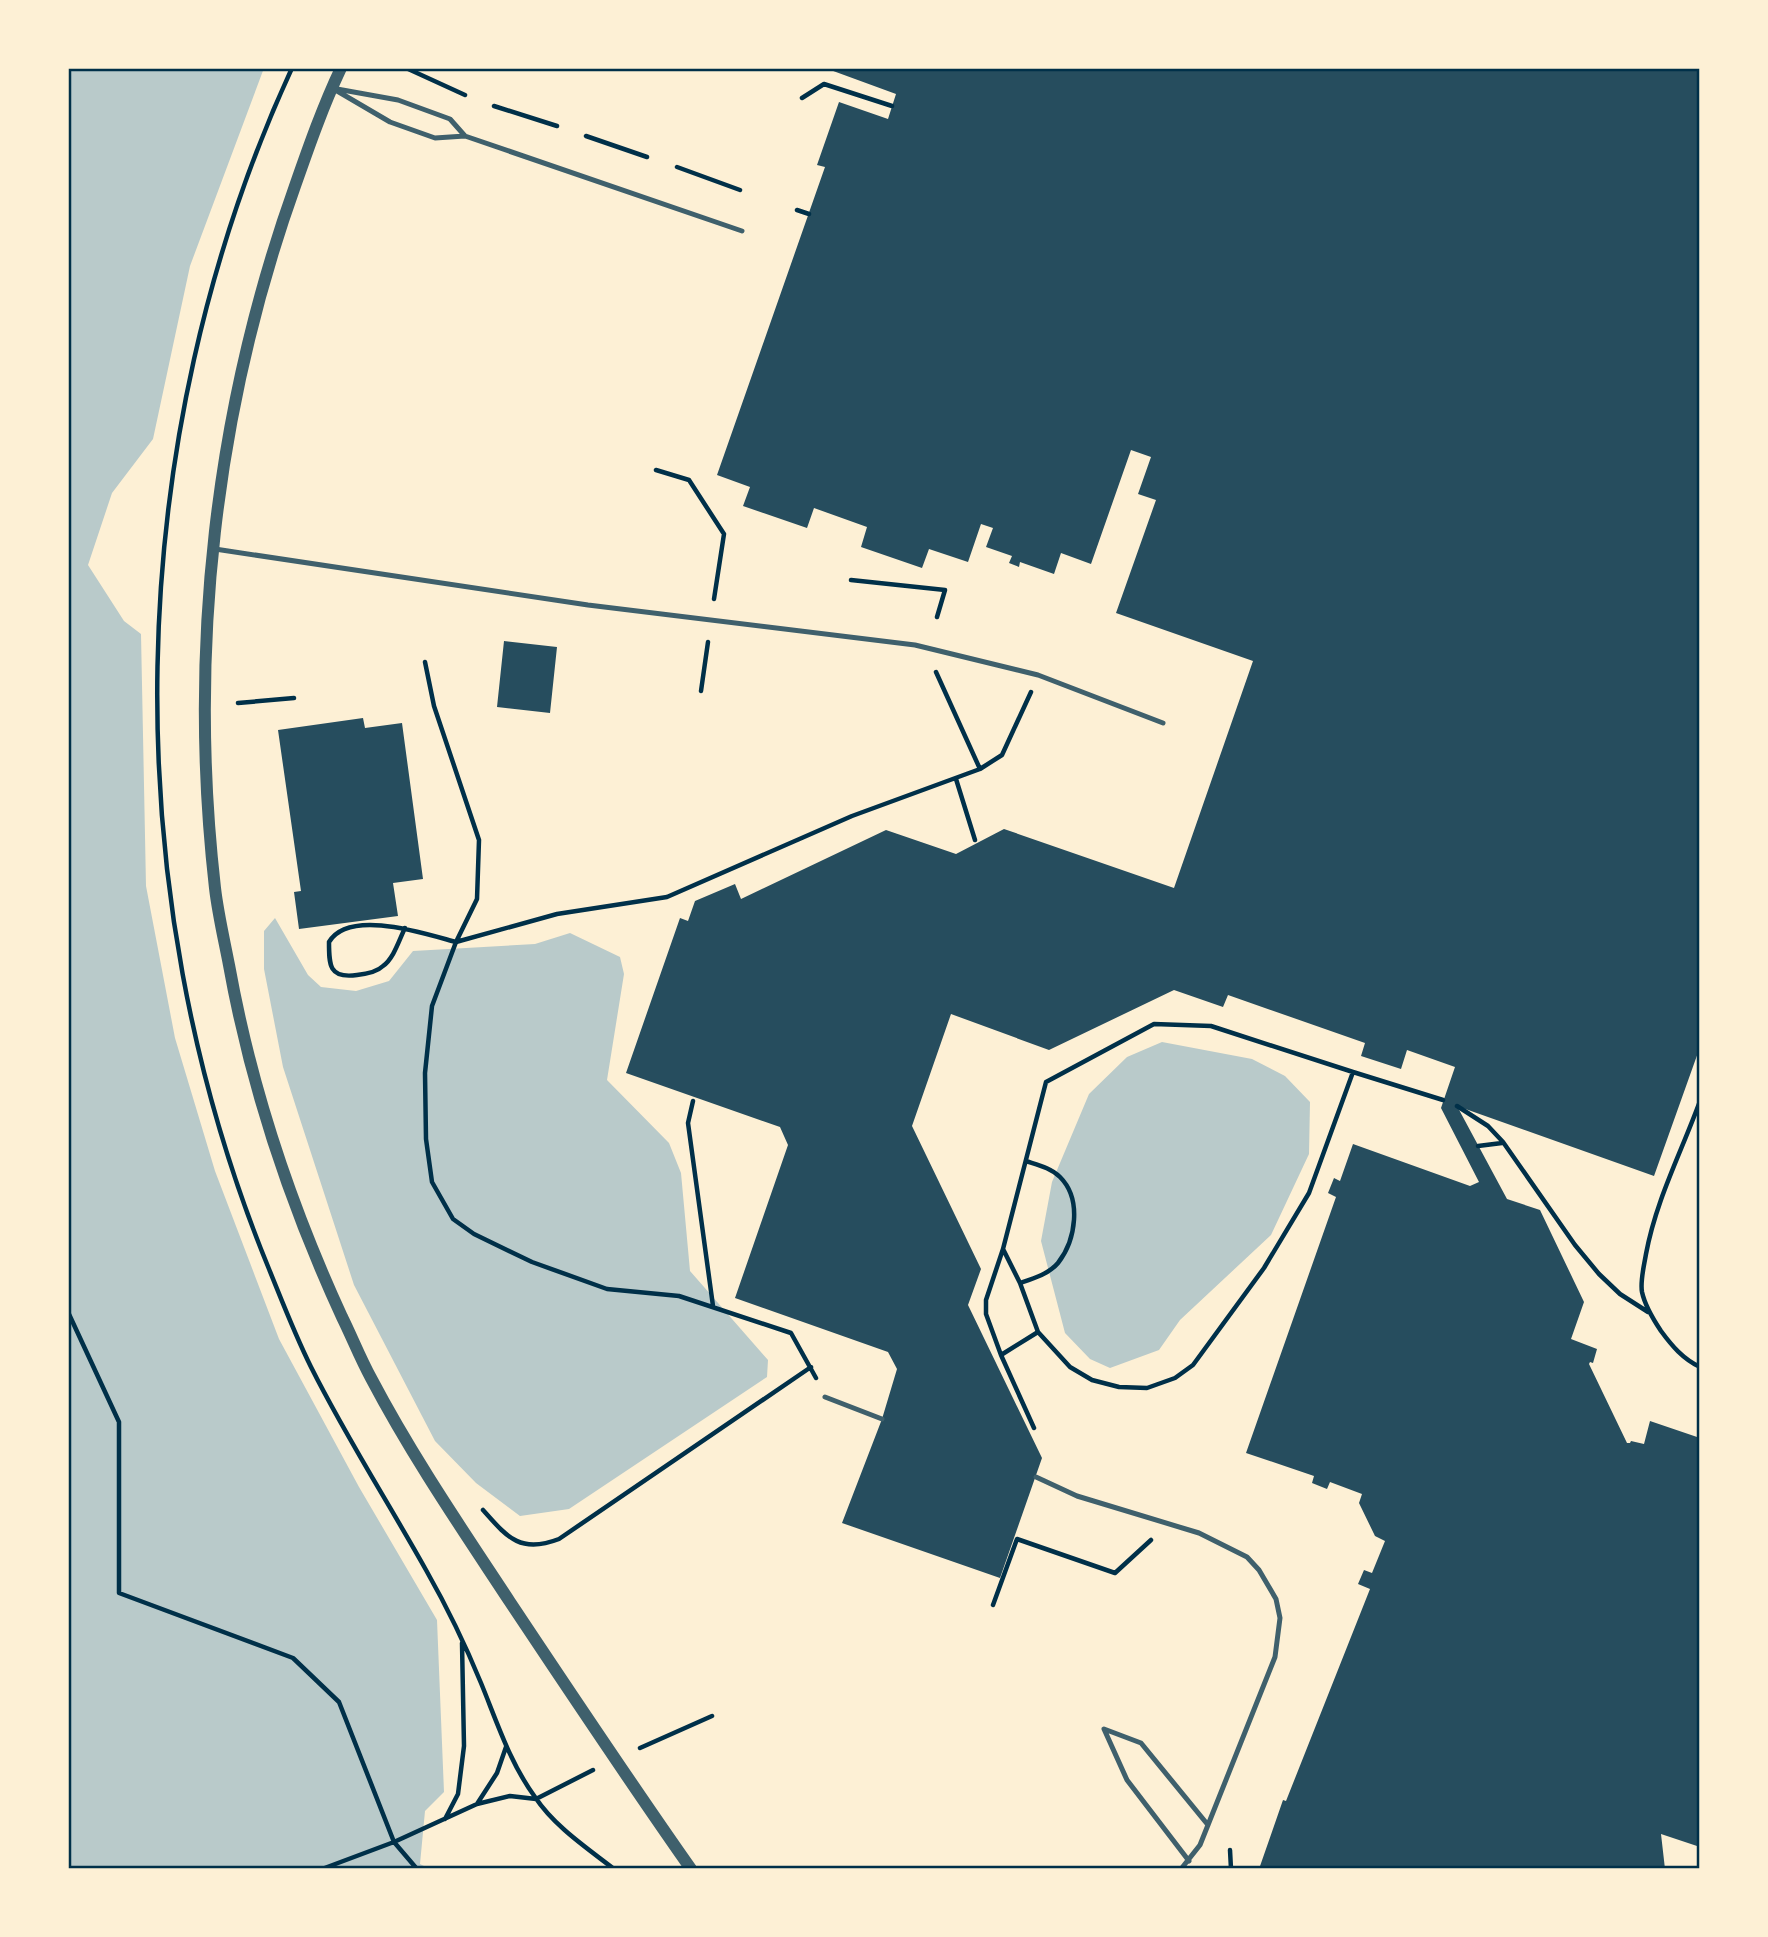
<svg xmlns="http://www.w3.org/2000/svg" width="1768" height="1937" viewBox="0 0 1768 1937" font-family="Ubuntu,sans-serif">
  <rect width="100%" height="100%" fill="#fdf0d5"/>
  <path fill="#b9caca" d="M 68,68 L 264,68 L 190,266 L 153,439 L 112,493 L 88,565 L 124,621 L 141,634 L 146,886 L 175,1038 L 215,1171 L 279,1339 L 359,1487 L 437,1620 L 444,1792 L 425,1811 L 420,1864 L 430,1869 L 68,1869 Z
    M 275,918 L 308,975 L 321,987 L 356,991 L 389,981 L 413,951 L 535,944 L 570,933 L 620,957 L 624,974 L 607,1080 L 669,1143 L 681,1173 L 690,1271 L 768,1360 L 767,1377 L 569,1509 L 520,1516 L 476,1483 L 435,1441 L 354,1285 L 283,1067 L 264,969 L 264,931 Z
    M 1162,1042 L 1252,1059 L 1285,1076 L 1310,1102 L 1309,1154 L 1271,1235 L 1180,1320 L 1159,1350 L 1110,1368 L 1090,1359 L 1065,1333 L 1041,1241 L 1052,1182 L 1089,1094 L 1127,1057 Z"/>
  <path fill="#264d5e" d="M 825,68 L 1700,68 L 1700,1047 L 1654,1176 L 1457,1106 L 1507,1199 L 1540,1210 L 1584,1302 L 1571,1339 L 1597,1349 L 1593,1363 L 1590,1362 L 1589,1364 L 1627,1443 L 1630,1443 L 1631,1441 L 1644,1444 L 1650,1421 L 1700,1438 L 1700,1847 L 1661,1834 L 1665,1869 L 1259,1869 L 1283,1800 L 1286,1801 L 1370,1589 L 1358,1584 L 1364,1570 L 1372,1573 L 1385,1541 L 1375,1536 L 1359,1503 L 1362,1494 L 1330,1482 L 1327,1489 L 1312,1483 L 1314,1476 L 1246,1453 L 1336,1197 L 1328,1193 L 1334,1178 L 1340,1181 L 1353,1144 L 1470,1186 L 1479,1182 L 1441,1108 L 1455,1067 L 1407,1050 L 1401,1069 L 1361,1056 L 1365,1043 L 1228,995 L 1223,1007 L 1174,990 L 1049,1050 L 951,1014 L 912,1126 L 981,1269 L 968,1305 L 1042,1458 L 1000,1578 L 842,1523 L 882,1419 L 897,1369 L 888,1352 L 735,1298 L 788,1145 L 780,1127 L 626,1073 L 680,918 L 688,921 L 695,901 L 735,884 L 741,899 L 886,830 L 956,854 L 1004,829 L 1174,888 L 1253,661 L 1116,613 L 1156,500 L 1138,494 L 1151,457 L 1131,450 L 1091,564 L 1061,553 L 1054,574 L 1020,562 L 1019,567 L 1009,563 L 1012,556 L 986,547 L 993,528 L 981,524 L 968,562 L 929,549 L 922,568 L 861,547 L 867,527 L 814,508 L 807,528 L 743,506 L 750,487 L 717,475 L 825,167 L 817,165 L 839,102 L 888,119 L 896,94 Z
    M 504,641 L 557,647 L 550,713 L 497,707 Z
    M 363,718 L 365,728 L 402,723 L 423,879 L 393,883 L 398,916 L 299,929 L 294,892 L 301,891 L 278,730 Z"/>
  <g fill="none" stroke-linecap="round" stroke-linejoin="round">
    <path stroke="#003049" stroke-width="4.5" d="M 292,68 C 120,441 113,890 269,1269 C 282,1301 295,1335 311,1367 C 346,1437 388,1502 426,1570 C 447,1607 465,1644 481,1683 C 497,1722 510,1763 535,1797 C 554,1826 587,1848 614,1869
      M 406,68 L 465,95
      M 802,98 L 824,84 L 892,106
      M 494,106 L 557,126
      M 586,136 L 647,157
      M 677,167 L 740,190
      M 797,210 L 809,214
      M 656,470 L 689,480 L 724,534 L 714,599
      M 851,580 L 945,590 L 937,617
      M 936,672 L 980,769
      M 701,691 L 708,642
      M 238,703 L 294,698
      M 956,779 L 975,840
      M 405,928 C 399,940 394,958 383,966 C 377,972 366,974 357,975 C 329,979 329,965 329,942 C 349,908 426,934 456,942 L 477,899 L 479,840 L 434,706 L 425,662
      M 1353,1072 L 1211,1026 L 1154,1024 L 1046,1082 L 1003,1249 L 1020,1283 L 1038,1332 L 1070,1367 L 1092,1380 L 1119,1387 L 1147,1388 L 1175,1378 L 1193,1365 L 1264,1268 L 1309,1193 L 1353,1072 L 1443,1100
      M 693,1101 L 688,1123 L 713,1306
      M 1700,1101 C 1681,1153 1656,1200 1646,1254 C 1644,1266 1640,1281 1642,1292 C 1645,1306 1653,1319 1661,1331 C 1672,1346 1683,1359 1700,1367
      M 1457,1106 L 1488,1126 L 1503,1142 L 1575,1245 L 1599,1274 L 1620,1294 L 1648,1312
      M 1478,1146 L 1502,1143
      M 1020,1283 C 1032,1279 1049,1274 1058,1263 C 1076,1240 1082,1199 1060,1177 C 1051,1168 1038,1165 1026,1161
      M 68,1312 L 119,1422 L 119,1593 L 293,1658 L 339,1702 L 394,1842 L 417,1869
      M 1001,1355 L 986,1314 L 986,1300 L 1003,1249
      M 816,1378 L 791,1333 L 679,1296 L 607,1289 L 532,1262 L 474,1234 L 453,1219 L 432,1182 L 426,1139 L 425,1073 L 432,1006 L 456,942 L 557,914 L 667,897 L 852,816 L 980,769 L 1002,755 L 1031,692
      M 1034,1428 L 1001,1355 L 1038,1332
      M 483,1510 C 507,1537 520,1554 559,1539 L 811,1367
      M 993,1605 L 1017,1539 L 1115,1573 L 1151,1540
      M 640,1748 L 712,1716
      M 477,1804 L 497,1773 L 506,1747
      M 445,1819 L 458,1794 L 464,1746 L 462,1643
      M 1230,1850 L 1231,1869
      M 322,1869 L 394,1842 L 477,1804 L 510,1796 L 536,1799 L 593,1770"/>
    <path stroke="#3f606c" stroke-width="5" d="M 332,88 L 390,122 L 435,138 L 465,136 L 742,231
      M 337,89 L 398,100 L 450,119 L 465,136
      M 215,549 L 588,605 L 915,645 L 1038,675 L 1163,723
      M 825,1397 L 882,1419
      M 1036,1477 L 1077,1496 L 1199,1533 L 1247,1557 L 1259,1570 L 1276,1599 L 1280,1618 L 1275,1657 L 1200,1845 L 1181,1869
      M 1189,1861 L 1127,1780 L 1104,1729 L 1141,1743 L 1208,1825"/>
    <path stroke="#3f606c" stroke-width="12" d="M 341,68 C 323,106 309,146 295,186 C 215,410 188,651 215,888 C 218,914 224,939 229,965 C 251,1087 290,1204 342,1317 C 352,1337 360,1358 371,1378 C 412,1456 462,1529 510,1602 C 570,1692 629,1781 691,1869"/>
  </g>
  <rect width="1768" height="1937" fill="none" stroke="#fdf0d5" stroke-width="140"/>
  <rect x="70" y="70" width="1628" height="1797" fill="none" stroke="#003049" stroke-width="2.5"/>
</svg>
